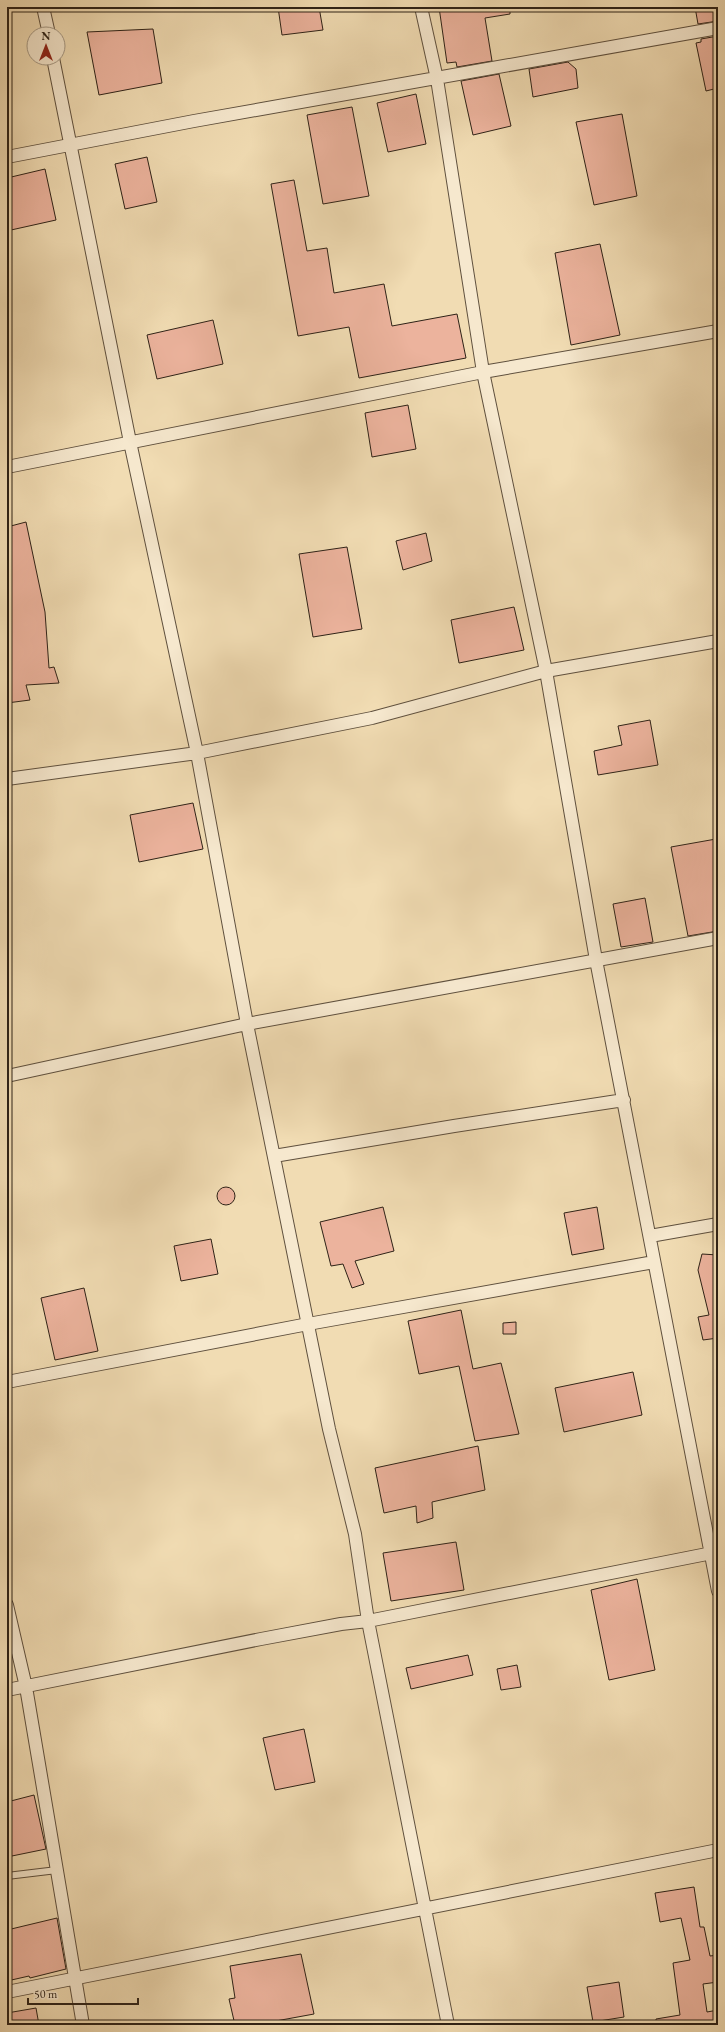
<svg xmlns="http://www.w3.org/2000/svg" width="725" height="2032" viewBox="0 0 725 2032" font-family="'EB Garamond',serif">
  <rect width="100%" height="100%" fill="#f1dcb3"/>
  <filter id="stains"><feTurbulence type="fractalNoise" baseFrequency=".005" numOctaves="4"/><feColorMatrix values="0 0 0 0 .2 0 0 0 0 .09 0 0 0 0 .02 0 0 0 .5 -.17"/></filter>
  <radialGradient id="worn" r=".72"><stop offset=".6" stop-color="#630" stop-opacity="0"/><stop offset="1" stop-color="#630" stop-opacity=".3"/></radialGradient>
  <path fill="#ecb39d" stroke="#2e2217" d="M 278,7 L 319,7 L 323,30 L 282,35 Z
    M 439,7 L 510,7 L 510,14 L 485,18 L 492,61 L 457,67 L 456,62 L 447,63 Z
    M 695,7 L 718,7 L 718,21 L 698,24 Z
    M 153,29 L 162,83 L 99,95 L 87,32 Z
    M 718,36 L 718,88 L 706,91 L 696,43 L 701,42 L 701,39 Z
    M 568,62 L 576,69 L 578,88 L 533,97 L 529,69 Z
    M 499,74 L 511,126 L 473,135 L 461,81 Z
    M 416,94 L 426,144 L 388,152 L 377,103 Z
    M 352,107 L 369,196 L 323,204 L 307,115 Z
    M 622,114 L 637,196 L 594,205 L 576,122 Z
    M 147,157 L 157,202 L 125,209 L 115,164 Z
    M 45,169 L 56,220 L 11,230 L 7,213 L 7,178 Z
    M 294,180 L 307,251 L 327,248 L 334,293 L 384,284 L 392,326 L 457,314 L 466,358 L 359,378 L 349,327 L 298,336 L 271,184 Z
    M 600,244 L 620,335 L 571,345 L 555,253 Z
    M 213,320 L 223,364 L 157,379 L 147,335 Z
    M 408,405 L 416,449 L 372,457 L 365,413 Z
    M 26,522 L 45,612 L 49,668 L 54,667 L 59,683 L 26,685 L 30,700 L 7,703 L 7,527 Z
    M 426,533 L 432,561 L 403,570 L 396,541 Z
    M 347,547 L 362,629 L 313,637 L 299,554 Z
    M 514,607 L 524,650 L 459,663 L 451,620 Z
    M 650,720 L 658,765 L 598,775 L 594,751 L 622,745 L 618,726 Z
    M 193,803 L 203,849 L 139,862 L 130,815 Z
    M 716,839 L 718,848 L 718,931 L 688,936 L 671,847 Z
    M 645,898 L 653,942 L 621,947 L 613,904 Z
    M217 1196a9 9 0 1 1 18 0a9 9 0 1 1-18 0Z
    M 383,1207 L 394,1251 L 355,1261 L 364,1284 L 352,1288 L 343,1264 L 331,1266 L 320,1222 Z
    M 597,1207 L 604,1249 L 572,1255 L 564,1213 Z
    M 211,1239 L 218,1274 L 181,1281 L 174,1246 Z
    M 702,1254 L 718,1255 L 718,1338 L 703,1340 L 698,1317 L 709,1315 L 698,1270 Z
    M 84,1288 L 98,1351 L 55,1360 L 41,1298 Z
    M 461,1310 L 473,1369 L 501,1363 L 519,1434 L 475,1441 L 459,1366 L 419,1374 L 408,1321 Z
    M 516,1322 L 516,1334 L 503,1334 L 503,1323 Z
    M 633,1372 L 642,1415 L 564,1432 L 555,1388 Z
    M 478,1446 L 485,1490 L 432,1502 L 433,1518 L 417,1523 L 416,1506 L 384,1513 L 375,1468 Z
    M 456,1542 L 464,1590 L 391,1601 L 383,1553 Z
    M 637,1579 L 655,1670 L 609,1680 L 591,1590 Z
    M 468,1655 L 473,1675 L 411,1689 L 406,1668 Z
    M 517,1665 L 521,1687 L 501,1690 L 497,1669 Z
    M 304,1729 L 315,1782 L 275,1790 L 263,1738 Z
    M 34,1795 L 46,1849 L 7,1857 L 7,1802 Z
    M 694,1887 L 700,1927 L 704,1927 L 710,1956 L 718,1955 L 718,1982 L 703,1984 L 707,2012 L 718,2010 L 718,2025 L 656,2025 L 656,2019 L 680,2015 L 673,1963 L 690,1960 L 681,1918 L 660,1922 L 655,1893 Z
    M 57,1918 L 66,1969 L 30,1978 L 29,1976 L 7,1981 L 7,1930 Z
    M 301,1954 L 314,2014 L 254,2025 L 235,2025 L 229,1999 L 235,1998 L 230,1966 Z
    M 619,1982 L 624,2017 L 593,2022 L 587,1987 Z
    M 36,2008 L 39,2025 L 7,2025 L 7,2013 Z"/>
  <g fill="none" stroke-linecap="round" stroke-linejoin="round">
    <g stroke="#5f503e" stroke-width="8">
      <path id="service" d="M 7,1876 L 57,1870"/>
    </g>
    <g stroke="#5f503e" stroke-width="14">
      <path id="minor" d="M 43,7 L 49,34
        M 421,7 L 437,79 L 483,372 L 546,671 L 596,960 L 718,1591
        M 53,58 L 130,442 L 197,753 L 247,1024 L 329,1429 L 355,1534 L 368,1621 L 448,2025
        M 7,157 L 194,121 L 718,28
        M 7,467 L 483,372 L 718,331
        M 7,779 L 197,753 L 372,718 L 546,671 L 718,641
        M 7,1076 L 247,1024 L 718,938
        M 274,1156 L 454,1126 L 624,1100
        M 650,1236 L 718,1224
        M 7,1382 L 308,1324 L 654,1262
        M 7,1605 L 26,1687 L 83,2025
        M 7,1690 L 261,1639 L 341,1624 L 368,1621 L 717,1552
        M 7,1992 L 718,1850"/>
    </g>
    <use href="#service" stroke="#f6e8ce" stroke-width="6"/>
    <use href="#minor" stroke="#f6e8ce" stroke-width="12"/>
  </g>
  <rect width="725" height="2032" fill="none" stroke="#f1dcb3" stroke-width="24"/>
  <rect x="8" y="8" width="709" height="2016" fill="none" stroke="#2e2217" stroke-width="2"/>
  <rect x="12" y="12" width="701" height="2008" fill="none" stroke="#2e2217"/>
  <g transform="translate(46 46)"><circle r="19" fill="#f6e8ce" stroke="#a69985"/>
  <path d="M0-3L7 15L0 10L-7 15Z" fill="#8f2418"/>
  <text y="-6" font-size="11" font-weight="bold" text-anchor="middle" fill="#2e2217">N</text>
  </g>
  <path d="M28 1998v6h110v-6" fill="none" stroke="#2e2217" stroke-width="2"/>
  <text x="34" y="1998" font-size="12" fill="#2e2217" stroke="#f6e8ce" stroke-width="3" paint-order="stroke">50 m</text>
  <rect width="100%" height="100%" filter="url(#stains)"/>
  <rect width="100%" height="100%" fill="url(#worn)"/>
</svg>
